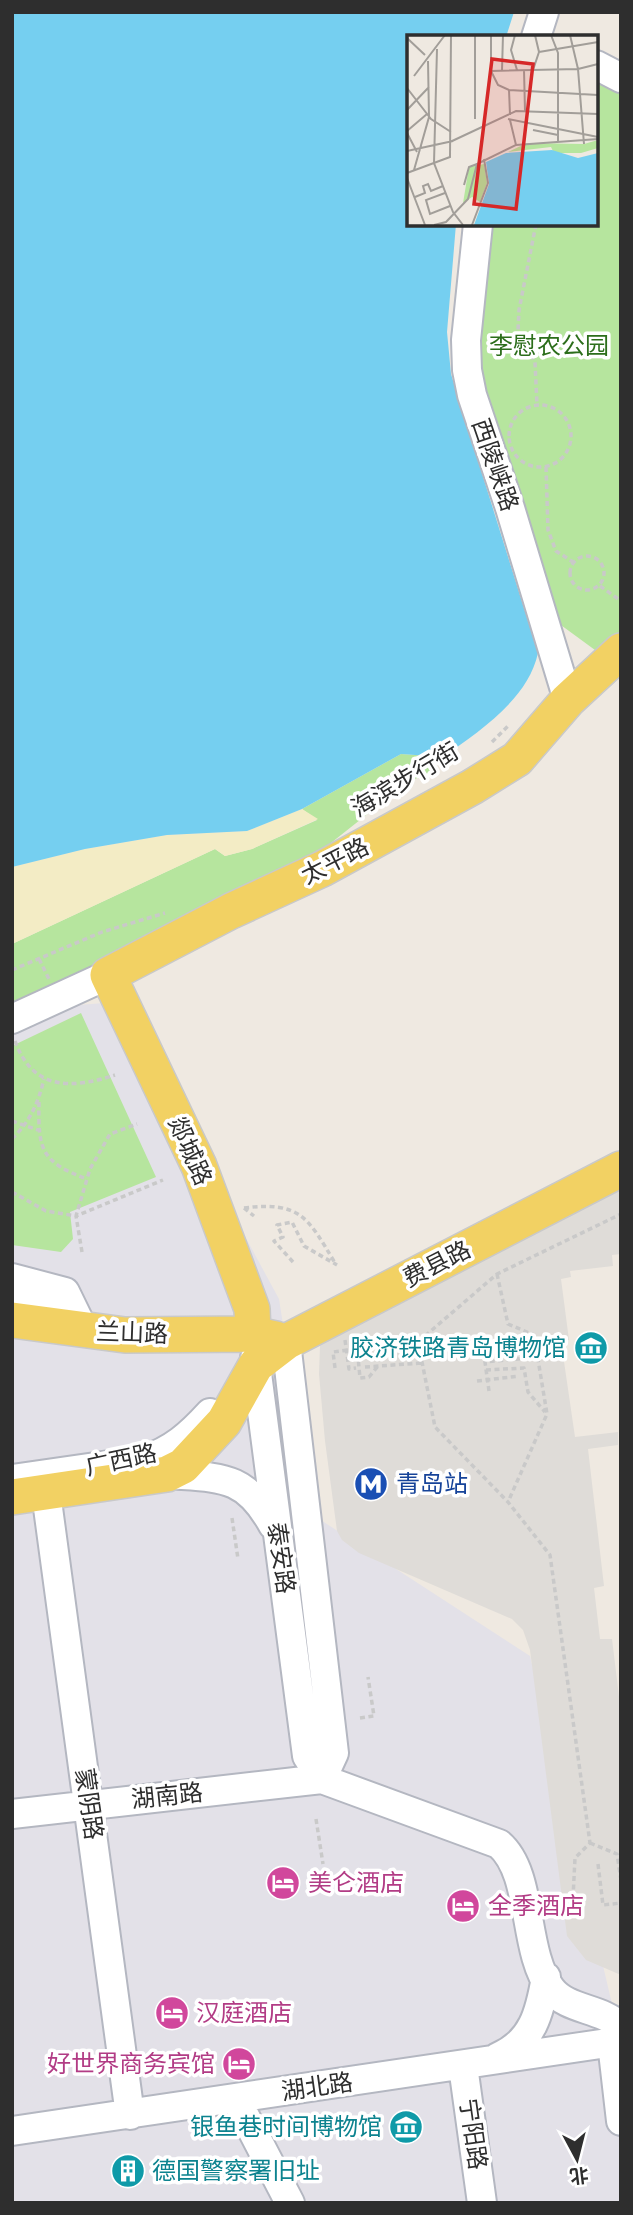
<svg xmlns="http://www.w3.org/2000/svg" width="633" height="2215" viewBox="0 0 633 2215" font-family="'Source Sans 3','Noto Sans SC',sans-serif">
  <rect width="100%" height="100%" fill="#efe9e1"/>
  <path fill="#e3e1e8" d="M 118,1002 L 279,1299 L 313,1515 L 530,1656 L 621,2042 L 621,2203 L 12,2203 L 12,1010 Z"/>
  <path fill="#b6e59e" d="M 596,65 L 621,78 L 621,651 L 610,661 L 554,620 L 485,395 L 475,344 L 490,224 L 596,224 Z
    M 401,754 L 443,757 L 431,772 L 408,782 L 298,869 L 12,1004 L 12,944 L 215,849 L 225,856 L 252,849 L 317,820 L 302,809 Z
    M 81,1013 L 156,1177 L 70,1212 L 73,1239 L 61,1252 L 12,1245 L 12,1046 Z"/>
  <path fill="#f3ecc5" d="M 302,809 L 318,819 L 252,849 L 225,856 L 215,849 L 12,944 L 12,867 L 85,849 L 167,835 L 247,831 Z"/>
  <path fill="#dfdcd8" d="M 621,1186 L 621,1254 L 612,1255 L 613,1266 L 570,1271 L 571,1277 L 561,1279 L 569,1340 L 561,1341 L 575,1437 L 618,1432 L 618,1445 L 588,1449 L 604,1586 L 594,1588 L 600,1639 L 612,1639 L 621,1713 L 621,1975 L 586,1960 L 567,1936 L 530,1650 L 523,1630 L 512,1619 L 359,1553 L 342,1540 L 337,1531 L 325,1441 L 319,1374 L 320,1346 L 324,1338 Z"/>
  <path fill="#75cff0" d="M 12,12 L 514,12 L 506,37 L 409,37 L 409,224 L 456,224 L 447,332 L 451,374 L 538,653 C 528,699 480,731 443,757 L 401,754 L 302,809 L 247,831 L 167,835 L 85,849 L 12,867 Z"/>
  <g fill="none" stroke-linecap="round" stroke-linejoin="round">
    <g stroke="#b4b7c1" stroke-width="32">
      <path id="minor" d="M 536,37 L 544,12
        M 596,65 L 621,78
        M 478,224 L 466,340 L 467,370 L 472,395 L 510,508 L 568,700
        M 12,1019 L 108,975
        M 12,1278 L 65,1292 L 84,1331
        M 12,1301 L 73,1315
        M 286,1342 L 334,1753 L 322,1779
        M 255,1358 L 307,1756 L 322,1779 L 499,1844 C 534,1874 522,1951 551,1989 C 568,2011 601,2007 621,2027
        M 167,1474 C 220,1478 245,1474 273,1525
        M 12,1479 L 144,1460 C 173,1450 190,1435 210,1413
        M 46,1493 L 130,2115
        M 12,1814 L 322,1779
        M 612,2043 L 621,2121
        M 498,2057 C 533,2042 540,2012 546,1977
        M 463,2066 L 482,2203
        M 236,2099 L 290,2203
        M 12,2131 L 621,2041"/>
    </g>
    <g stroke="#c9c9c9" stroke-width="38">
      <path id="major" d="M 12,1320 L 125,1335 L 253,1334 L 276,1339
        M 253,1334 L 252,1309 L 199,1166 L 108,975 L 231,911 L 322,869 L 472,787 L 517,759 L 568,700 L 621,651
        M 12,1497 L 167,1474 L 183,1466 L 224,1422 L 256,1365 L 286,1342 L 621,1169"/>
    </g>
    <path stroke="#c9c9c9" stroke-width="3.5" stroke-dasharray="5 3.5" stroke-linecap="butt" d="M 536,224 L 519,310 L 518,331 L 535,362 L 537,405
      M509 436a31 31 0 1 1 62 0a31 31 0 1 1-62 0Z
      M 546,467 L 548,530 L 556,551 L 573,562
      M570 573a17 17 0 1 1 34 0a17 17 0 1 1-34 0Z
      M 600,586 L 621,601
      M 492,742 L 509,725
      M 39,959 L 49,979
      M 12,970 L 102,932 L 165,913
      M 15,1041 C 33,1091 72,1089 115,1075
      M 39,1102 C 38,1150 41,1162 87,1179
      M 12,1121 L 38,1130
      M 12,1139 C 30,1121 38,1104 44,1079
      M 12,1192 L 46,1211 L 76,1216 L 90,1169 L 110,1134 L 137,1124
      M 244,1208 C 301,1201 308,1218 335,1263
      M 244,1208 L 254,1216
      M 82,1252 L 76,1216 L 163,1180
      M 293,1262 L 274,1241 L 283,1237 L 277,1225 L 292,1222 L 304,1246 L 337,1265
      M 497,1274 L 508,1324 L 534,1335 L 547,1414 L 508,1502
      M 356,1336 L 360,1378 L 369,1377 L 378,1366
      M 345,1340 L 349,1369 L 356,1368
      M 365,1367 L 422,1363
      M 335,1368 L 333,1352 L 347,1350
      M 486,1370 L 524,1368 L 528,1392 L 545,1412
      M 477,1381 L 519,1376
      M 489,1391 L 485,1362 L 539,1357
      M 232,1518 L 238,1559
      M 360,1718 L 374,1716 L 368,1677
      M 316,1819 L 323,1864
      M 590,1843 L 617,1854 L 621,1880
      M 598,1864 L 603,1905 L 621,1903
      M 573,1898 L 575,1858 L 590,1843 L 550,1555 L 508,1502 L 435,1427 L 418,1342 L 497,1274 L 621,1214"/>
    <use href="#minor" stroke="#fff" stroke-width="28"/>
    <use href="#major" stroke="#f2d163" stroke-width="35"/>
  </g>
  <defs>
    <g id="museum-disc" transform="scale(1.75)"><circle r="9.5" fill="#0f9aa8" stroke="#fff"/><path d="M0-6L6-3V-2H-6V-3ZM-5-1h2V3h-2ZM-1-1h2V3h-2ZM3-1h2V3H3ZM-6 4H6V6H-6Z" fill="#fff"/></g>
    <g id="metro-disc" transform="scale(1.75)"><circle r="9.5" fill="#1a4fb4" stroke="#fff"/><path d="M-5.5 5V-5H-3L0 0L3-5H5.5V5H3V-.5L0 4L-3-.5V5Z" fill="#fff"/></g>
    <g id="hotel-disc" transform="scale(1.75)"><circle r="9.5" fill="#d1479c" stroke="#fff"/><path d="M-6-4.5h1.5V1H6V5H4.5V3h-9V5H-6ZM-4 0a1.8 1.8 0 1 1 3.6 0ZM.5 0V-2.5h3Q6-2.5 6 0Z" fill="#fff"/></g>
    <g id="building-disc" transform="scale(1.75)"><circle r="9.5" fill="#0f9aa8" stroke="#fff"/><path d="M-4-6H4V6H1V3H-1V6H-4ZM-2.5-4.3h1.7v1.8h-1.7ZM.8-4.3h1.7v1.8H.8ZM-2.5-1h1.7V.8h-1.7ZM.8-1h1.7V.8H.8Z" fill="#fff"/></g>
  </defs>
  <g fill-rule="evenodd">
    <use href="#museum-disc" x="591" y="1348"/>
    <use href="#metro-disc" x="371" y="1484"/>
    <use href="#hotel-disc" x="283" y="1883"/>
    <use href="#hotel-disc" x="463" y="1906"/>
    <use href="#hotel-disc" x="172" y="2013"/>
    <use href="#hotel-disc" x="239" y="2064"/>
    <use href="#museum-disc" x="406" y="2127"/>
    <use href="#building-disc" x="128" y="2171"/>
  </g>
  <g text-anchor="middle" stroke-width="7" stroke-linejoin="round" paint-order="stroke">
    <g font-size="24" fill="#2c6e1b" stroke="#fff">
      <text x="549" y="354">李慰农公园</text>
    </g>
    <g font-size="24" fill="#2e2e2e" stroke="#fff">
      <text transform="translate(495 465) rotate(71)" y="8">西陵峡路</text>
      <text transform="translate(405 780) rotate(-31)" y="8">海滨步行街</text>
      <text transform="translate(335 861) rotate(-27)" y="8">太平路</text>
      <text transform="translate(190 1151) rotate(66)" y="8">郯城路</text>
      <text transform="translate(437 1264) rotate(-27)" y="8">费县路</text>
      <text transform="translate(132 1333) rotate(2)" y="8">兰山路</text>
      <text transform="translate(121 1460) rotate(-12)" y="8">广西路</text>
      <text transform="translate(281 1558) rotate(82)" y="8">泰安路</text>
      <text transform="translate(167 1796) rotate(-6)" y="8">湖南路</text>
      <text transform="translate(89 1804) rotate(82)" y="8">蒙阴路</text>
      <text transform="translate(317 2087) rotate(-8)" y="8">湖北路</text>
      <text transform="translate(473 2134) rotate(82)" y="8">宁阳路</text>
    </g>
    <g font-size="24" fill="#0d838f" stroke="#fff" text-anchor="end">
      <text x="566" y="1356">胶济铁路青岛博物馆</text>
      <text x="382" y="2135">银鱼巷时间博物馆</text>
      <text x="152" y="2179" text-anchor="start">德国警察署旧址</text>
    </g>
    <g font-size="24" fill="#164399" stroke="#fff" text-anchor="start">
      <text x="396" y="1492">青岛站</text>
    </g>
    <g font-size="24" fill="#b23c85" stroke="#fff" text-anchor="start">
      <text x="308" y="1891">美仑酒店</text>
      <text x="488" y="1914">全季酒店</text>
      <text x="196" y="2021">汉庭酒店</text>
      <text x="215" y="2072" text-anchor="end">好世界商务宾馆</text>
    </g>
  </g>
  <g transform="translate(407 35)">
    <rect width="191" height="191" fill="#efe9e1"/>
    <path d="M 191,105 L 191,113 L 174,118 L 147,118 L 144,112 L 101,117 L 120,108 L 177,109 ZM 77,129 L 80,148 L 73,167 L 65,162 L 56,168 L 62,132 Z" fill="#b6e59e"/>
    <path d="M 145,115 L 171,123 L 191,118 L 191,190 L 67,190 L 82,149 L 79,127 L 99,118 Z" fill="#75cff0"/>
    <path fill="none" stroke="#a29e99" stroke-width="2" d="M 68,0 L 68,84M 84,0 L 84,36 L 91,50 L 102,55 L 191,60M 108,0 L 104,15 L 110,35M 144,0 L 151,18 L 151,108M 163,0 L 171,34 L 177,109M 0,3 L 18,20M 30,14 L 27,128 L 46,177 L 56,190M 132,17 L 191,7M 95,35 L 96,0M 117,35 L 118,76M 126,35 L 132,17 L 128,0M 84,36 L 171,34 L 191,29M 7,41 L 38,0M 0,53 L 24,84 L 44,97M 102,55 L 103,80M 0,75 L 22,52M 101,84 L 191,102M 126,95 L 151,100M 0,96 L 20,79M 0,98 L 10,117M 43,107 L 109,76 L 191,79M 109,110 L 191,104M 0,116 L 46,106M 7,135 L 22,82 L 21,26M 0,138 L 43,122 L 44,0M 0,143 L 18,190M 57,150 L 62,132 L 70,129M 38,158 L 19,165 L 23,179 L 43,171M 8,162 L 18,158 L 16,151 L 21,149 L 24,156 L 36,151M 27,190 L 39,187 L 61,164 L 70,129 L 109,110 L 103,85M 65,190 L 81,148 L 77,124"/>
    <path fill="#d62828" fill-opacity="0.15" stroke="#d62828" stroke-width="3.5" d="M 85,24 L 126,29 L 109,174 L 67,169 Z"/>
    <rect width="191" height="191" fill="none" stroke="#2e2e2e" stroke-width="3.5"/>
  </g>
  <rect width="633" height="2215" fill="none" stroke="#2e2e2e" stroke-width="28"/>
  <g transform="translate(577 2159) rotate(173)" stroke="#ffffff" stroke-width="5" paint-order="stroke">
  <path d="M0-5L12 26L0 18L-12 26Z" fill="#2e2e2e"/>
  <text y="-10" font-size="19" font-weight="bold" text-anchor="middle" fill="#2e2e2e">北</text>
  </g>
</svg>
